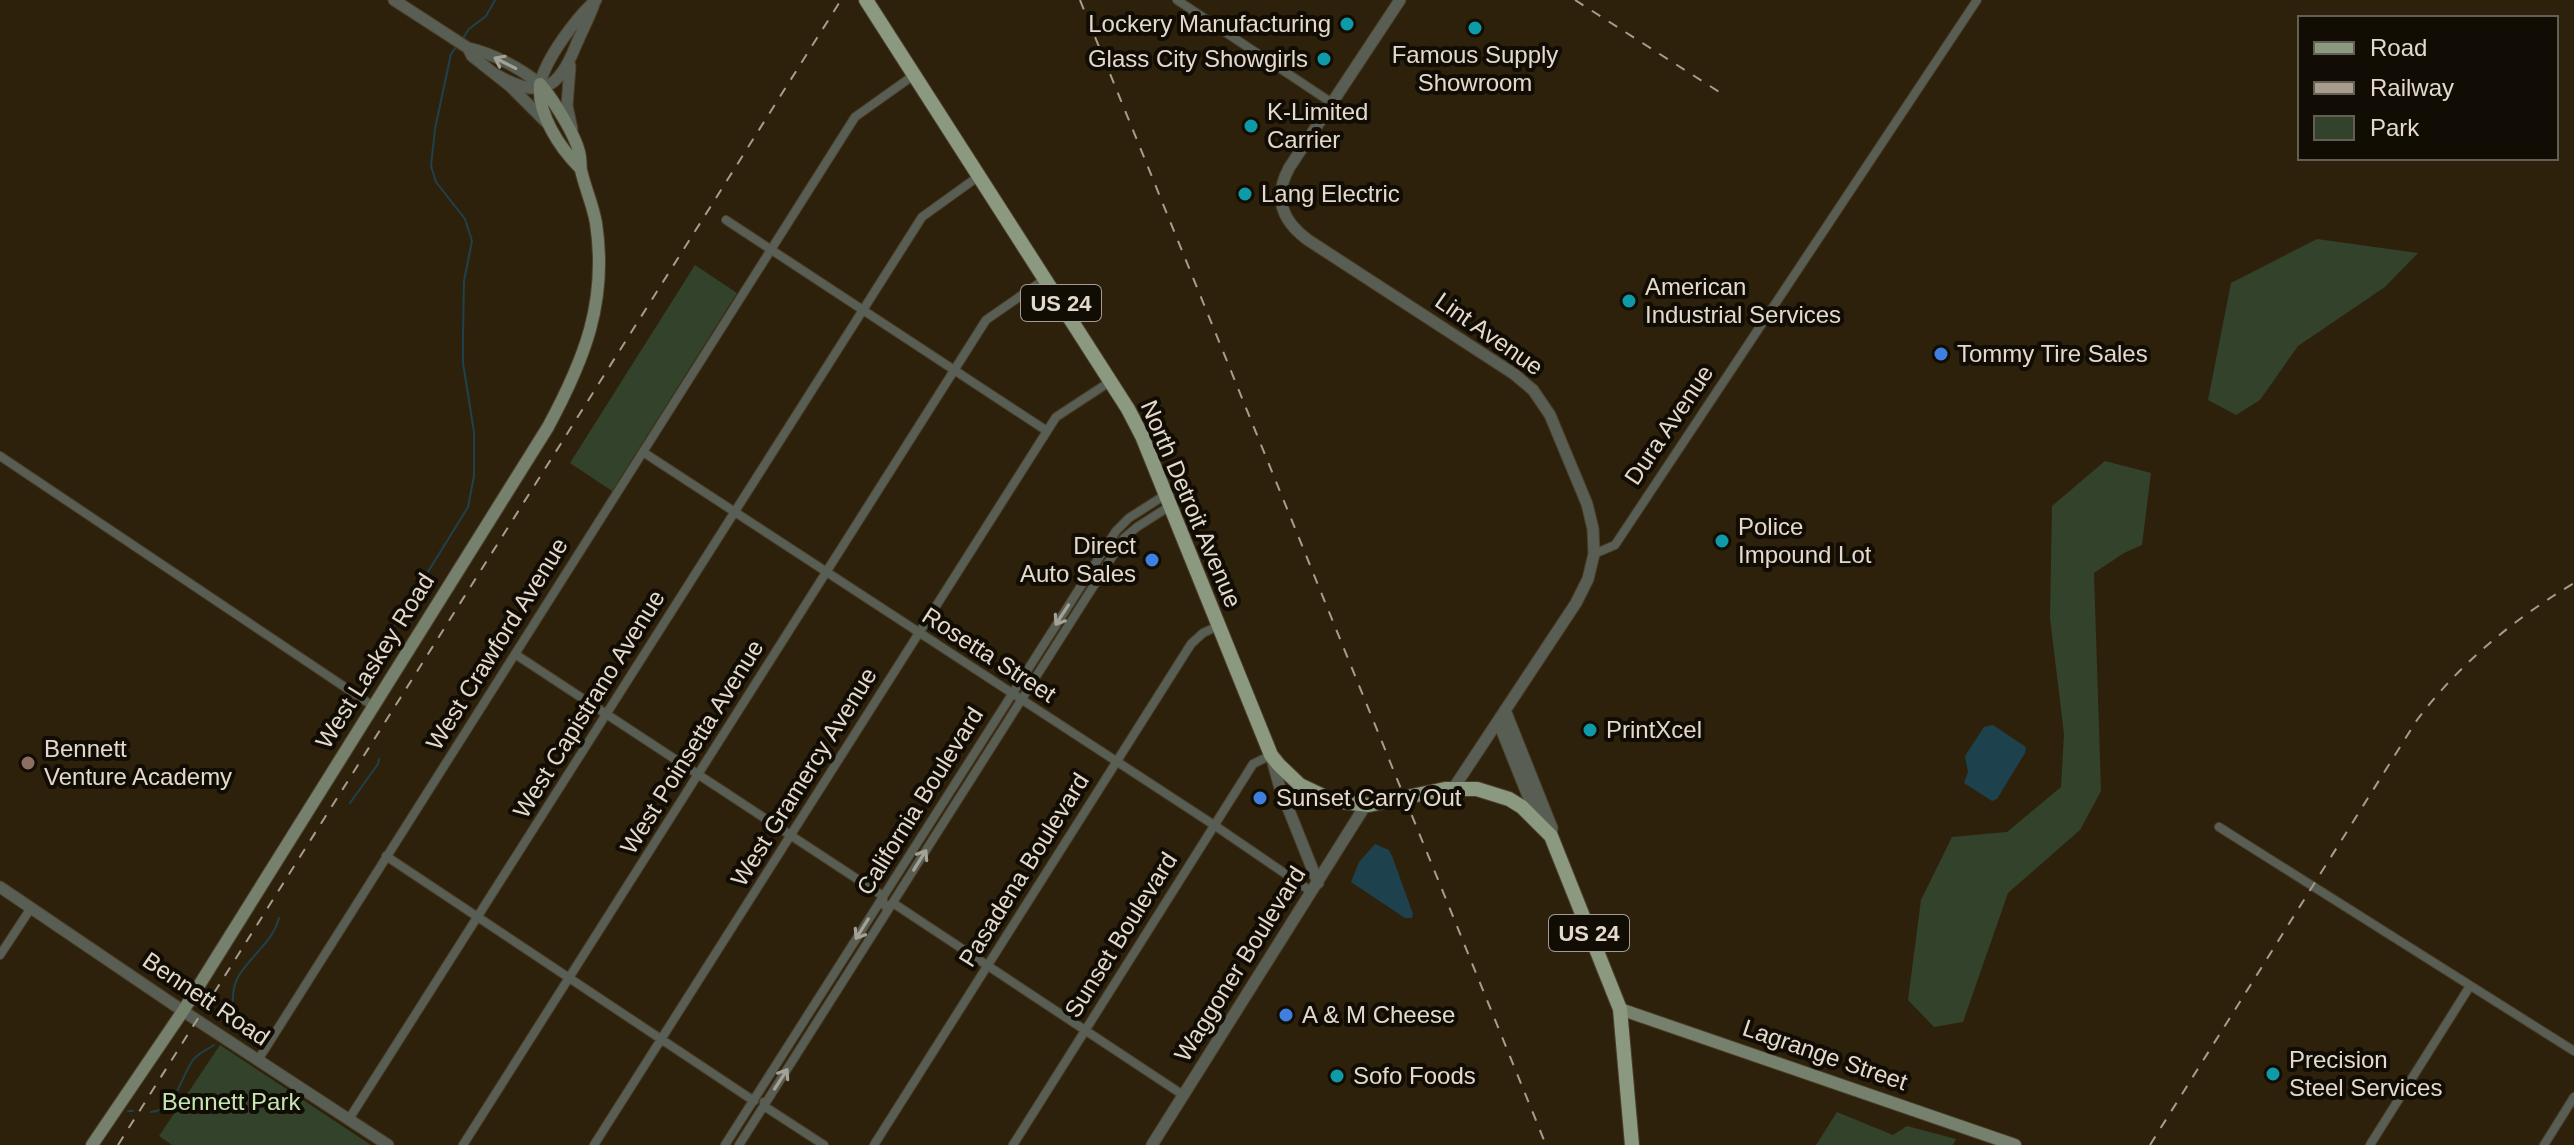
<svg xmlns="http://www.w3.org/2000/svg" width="2574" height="1145" viewBox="0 0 2574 1145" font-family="Helvetica,sans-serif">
  <rect width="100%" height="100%" fill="#2e210b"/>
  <path fill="#33422b" d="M 2317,239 L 2418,253 L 2385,287 L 2298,346 L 2260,400 L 2236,415 L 2208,400 L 2231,283 Z
    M 695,265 L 737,293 L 612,491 L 570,463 Z
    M 2105,461 L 2151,473 L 2142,545 L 2124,553 L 2094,573 L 2101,791 L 2080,830 L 2008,893 L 1963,1022 L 1934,1027 L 1908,1000 L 1921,900 L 1952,837 L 2007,832 L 2061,787 L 2064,734 L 2050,618 L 2052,506 Z
    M 220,1045 L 371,1145 L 172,1145 L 159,1136 Z
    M 1837,1112 L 1893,1135 L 1907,1126 L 1956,1139 L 1953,1145 L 1816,1145 Z"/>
  <path fill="#1e424d" d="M 1993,725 L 2026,747 L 2025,753 L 1997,799 L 1992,801 L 1964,783 L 1968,772 L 1965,756 L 1984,727 Z
    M 1375,844 L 1389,850 L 1392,856 L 1413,914 L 1412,918 L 1405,918 L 1351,882 L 1359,862 Z"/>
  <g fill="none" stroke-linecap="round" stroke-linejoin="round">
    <path stroke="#1e424d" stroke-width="2" d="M 463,38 L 469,29 L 486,16 L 495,0
      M 371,671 L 376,656 L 468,507 L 474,476 L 474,432 L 463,363 L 463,336 L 464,281 L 472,241 L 465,219 L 436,182 L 431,166 L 435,129 L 449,63 L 451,54 L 457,46
      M 350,803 L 378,764 L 379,759
      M 228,1027 C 236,1011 229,993 238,977 C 250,956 273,942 279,918
      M 128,1111 L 133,1111
      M 151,1112 C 177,1109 180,1078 193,1060 C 198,1053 207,1050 214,1045"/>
    <g stroke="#4b3f2a" stroke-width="10">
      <path id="minor" d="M 1177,0 L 1332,103
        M 726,220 L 1047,431
        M 643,452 L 1214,825 L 1312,892
        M 0,456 L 373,706
        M 1594,554 L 1615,545 L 1977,0
        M 515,654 L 883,896 L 883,904 L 886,907 L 893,903 L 1183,1095
        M 2219,827 L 2574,1051
        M 386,856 L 754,1101
        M 0,955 L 31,908
        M 258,1060 L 855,117 L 914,75
        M 764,1102 L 764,1106 L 824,1145
        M 349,1119 L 922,217 L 979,176
        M 463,1145 L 986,320 L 1045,279
        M 594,1145 L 1056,417 L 1111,381
        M 725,1145 L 1116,531 L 1129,518 L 1165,495
        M 739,1145 L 1124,538 L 1137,527 L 1170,506
        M 874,1145 L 1191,644 L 1203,633 L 1218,626
        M 1013,1145 L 1253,764 L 1271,755
        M 2370,1145 L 2470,986
        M 2544,1145 L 2574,1097"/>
    </g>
    <g stroke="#4b3f2a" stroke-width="13">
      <path id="tertiary" d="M 394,0 L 468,48 C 492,53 520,68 540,84 C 546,58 576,18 596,0
        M 1400,0 L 1289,168 C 1273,198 1282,221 1308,240 L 1514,374 L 1533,390 L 1550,415 L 1587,504 L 1593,529 L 1594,554 L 1588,579 L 1576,603 L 1453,789
        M 468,48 L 472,56 L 511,87 L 548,124
        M 570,66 L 567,106 L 572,129
        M 495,74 C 540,100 558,91 576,45 C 582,31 589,18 594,4
        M 1505,710 L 1552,828 L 1551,836
        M 1498,721 L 1538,821
        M 1272,759 L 1280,788 L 1318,883
        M 0,887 L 183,1011 L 388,1145
        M 1152,1145 L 1365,806"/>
    </g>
    <g stroke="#4b3f2a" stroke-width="14">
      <path id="secondary" d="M 540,84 C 537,114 560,148 580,168
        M 1620,1009 L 2015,1145
        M 92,1145 L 183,1011 L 548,427 C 584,360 608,302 596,223 C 593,205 585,188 581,170 C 580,164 581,158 579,152 C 575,134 552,98 540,84"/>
    </g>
    <g stroke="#4b3f2a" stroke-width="16">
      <path id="primary" d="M 866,0 L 1128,409 L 1142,436 L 1271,755 L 1279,765 L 1300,785 L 1334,801 L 1369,805 L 1445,789 L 1477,789 L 1509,799 L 1522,807 L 1551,836 L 1620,1009 L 1632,1145"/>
    </g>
    <use href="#minor" stroke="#585e53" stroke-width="8"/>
    <use href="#tertiary" stroke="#585e53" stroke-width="11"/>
    <use href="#secondary" stroke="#75806d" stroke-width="12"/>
    <use href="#primary" stroke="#8c9981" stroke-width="14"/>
    <path stroke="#a79d8d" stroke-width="2" stroke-dasharray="10 10" stroke-linecap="butt" d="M 1080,0 L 1546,1145
      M 1575,0 L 1724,95
      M 118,1145 L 841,0
      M 2150,1145 L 2417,720 C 2459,664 2514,619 2574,583"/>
  </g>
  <defs><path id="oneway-shaft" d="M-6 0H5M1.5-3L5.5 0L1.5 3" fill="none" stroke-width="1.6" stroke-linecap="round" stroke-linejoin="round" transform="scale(2)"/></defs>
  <g stroke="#a4a296">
    <use href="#oneway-shaft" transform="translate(505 63) rotate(-153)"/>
    <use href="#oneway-shaft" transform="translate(1062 615) rotate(123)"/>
    <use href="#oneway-shaft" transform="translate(920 860) rotate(-58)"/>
    <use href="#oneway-shaft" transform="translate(862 929) rotate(122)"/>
    <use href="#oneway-shaft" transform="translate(781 1079) rotate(-57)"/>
  </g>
  <g fill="#0f9aa8" stroke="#110c04" stroke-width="3">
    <circle cx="1347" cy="24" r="8"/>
    <circle cx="1475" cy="28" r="8"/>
    <circle cx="1324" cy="59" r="8"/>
    <circle cx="1251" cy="126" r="8"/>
    <circle cx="1245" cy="194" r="8"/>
    <circle cx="1629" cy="301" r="8"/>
    <circle cx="1722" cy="541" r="8"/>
    <circle cx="1590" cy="730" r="8"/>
    <circle cx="2273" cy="1074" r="8"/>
    <circle cx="1337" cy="1076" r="8"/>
  </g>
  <g fill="#3f7fe0" stroke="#110c04" stroke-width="3">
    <circle cx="1941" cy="354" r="8"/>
    <circle cx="1152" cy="560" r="8"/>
    <circle cx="1260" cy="798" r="8"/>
    <circle cx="1286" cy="1015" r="8"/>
  </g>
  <circle fill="#8d6e63" stroke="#110c04" stroke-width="3" cx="28" cy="763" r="8"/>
  <g text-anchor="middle" stroke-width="8" stroke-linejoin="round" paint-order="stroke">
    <g fill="#110c04" stroke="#a49c91" stroke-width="2">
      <rect x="1021" y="285" width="80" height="36" rx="6"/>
      <rect x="1549" y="915" width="80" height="36" rx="6"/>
    </g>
    <g font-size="22" font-weight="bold" fill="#e3dacd">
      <text x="1061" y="311">US 24</text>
      <text x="1589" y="941">US 24</text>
    </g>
    <g font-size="24" fill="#e3dacd" stroke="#110c04" text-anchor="start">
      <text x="1331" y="32" text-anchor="end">Lockery Manufacturing</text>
      <text x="1475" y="63" text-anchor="middle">Famous Supply<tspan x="1475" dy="28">Showroom</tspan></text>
      <text x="1308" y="67" text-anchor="end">Glass City Showgirls</text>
      <text x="1267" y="120">K-Limited<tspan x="1267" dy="28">Carrier</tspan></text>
      <text x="1261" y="202">Lang Electric</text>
      <text x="1645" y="295">American<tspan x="1645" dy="28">Industrial Services</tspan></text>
      <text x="1957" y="362">Tommy Tire Sales</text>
      <text x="1738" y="535">Police<tspan x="1738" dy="28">Impound Lot</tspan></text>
      <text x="1136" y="554" text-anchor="end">Direct<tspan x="1136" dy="28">Auto Sales</tspan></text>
      <text x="1606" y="738">PrintXcel</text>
      <text x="44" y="757">Bennett<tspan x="44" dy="28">Venture Academy</tspan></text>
      <text x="1276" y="806">Sunset Carry Out</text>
      <text x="1302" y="1023">A &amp; M Cheese</text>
      <text x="2289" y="1068">Precision<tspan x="2289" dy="28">Steel Services</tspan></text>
      <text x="1353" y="1084">Sofo Foods</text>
    </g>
    <g font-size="24" fill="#e3dacd" stroke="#110c04">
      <text transform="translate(1489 334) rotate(35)" y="8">Lint Avenue</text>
      <text transform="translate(1669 425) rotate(-56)" y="8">Dura Avenue</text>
      <text transform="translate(1191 504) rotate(67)" y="8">North Detroit Avenue</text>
      <text transform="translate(497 644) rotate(-58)" y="8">West Crawford Avenue</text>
      <text transform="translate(989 655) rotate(33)" y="8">Rosetta Street</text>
      <text transform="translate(375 661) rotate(-58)" y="8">West Laskey Road</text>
      <text transform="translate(589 704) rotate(-58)" y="8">West Capistrano Avenue</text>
      <text transform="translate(692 747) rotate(-58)" y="8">West Poinsetta Avenue</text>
      <text transform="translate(804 777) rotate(-58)" y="8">West Gramercy Avenue</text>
      <text transform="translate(920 801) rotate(-58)" y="8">California Boulevard</text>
      <text transform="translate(1024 870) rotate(-58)" y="8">Pasadena Boulevard</text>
      <text transform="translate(1121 935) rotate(-58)" y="8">Sunset Boulevard</text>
      <text transform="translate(1240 964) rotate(-58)" y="8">Waggoner Boulevard</text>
      <text transform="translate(206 999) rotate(34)" y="8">Bennett Road</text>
      <text transform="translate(1825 1055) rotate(19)" y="8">Lagrange Street</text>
    </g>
    <g font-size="24" fill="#c5e6b4" stroke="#110c04">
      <text x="231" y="1110">Bennett Park</text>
    </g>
  </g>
  <rect x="2298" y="16" width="260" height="144" fill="#110c04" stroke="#655e54" stroke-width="2"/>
  <rect x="2314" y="42" width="40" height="12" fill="#8c9981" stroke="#655e54" stroke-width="2"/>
  <text x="2370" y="56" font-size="24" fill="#e3dacd">Road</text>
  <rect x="2314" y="82" width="40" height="12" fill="#a79d8d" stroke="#655e54" stroke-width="2"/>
  <text x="2370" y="96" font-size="24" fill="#e3dacd">Railway</text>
  <rect x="2314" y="116" width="40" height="24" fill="#33422b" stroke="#655e54" stroke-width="2"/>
  <text x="2370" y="136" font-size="24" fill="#e3dacd">Park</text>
</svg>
